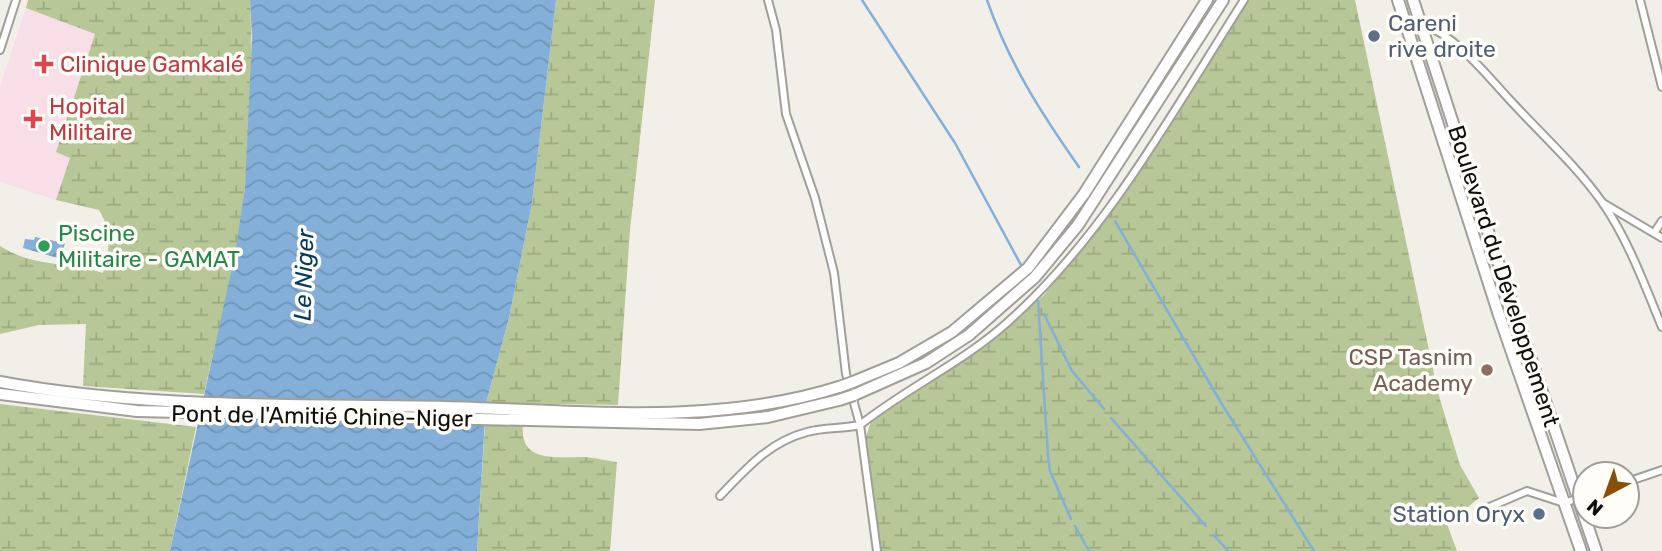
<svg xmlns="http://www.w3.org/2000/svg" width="1662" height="551" viewBox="0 0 1662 551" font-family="Rubik,sans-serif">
  <defs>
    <pattern id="wetland-marsh" width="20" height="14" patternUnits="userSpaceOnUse" patternTransform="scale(1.75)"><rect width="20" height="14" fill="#b7c797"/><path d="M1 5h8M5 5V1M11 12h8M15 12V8" fill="none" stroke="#9caa81"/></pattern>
    <pattern id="water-waves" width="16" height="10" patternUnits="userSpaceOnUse" patternTransform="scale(1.75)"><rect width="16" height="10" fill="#83afd8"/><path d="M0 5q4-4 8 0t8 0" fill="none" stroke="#7095b8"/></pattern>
  </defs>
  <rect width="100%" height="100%" fill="#f2efe9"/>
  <path fill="#f7dee7" d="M 26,8 L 95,34 L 56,152 L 70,157 L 56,200 L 0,182 L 0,86 Z"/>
  <path fill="url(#wetland-marsh)" d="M 28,0 L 250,0 C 253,62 251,127 245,188 C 238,257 219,326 204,394 L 83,386 L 86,324 L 39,325 L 0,334 L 0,246 C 35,268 66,261 103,273 C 110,249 112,231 99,210 L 56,200 L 70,158 L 56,152 L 95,34 L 26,8 Z
    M 556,0 L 655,0 L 630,230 L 618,405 L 486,403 L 509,318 L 532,203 Z
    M 1246,0 L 1355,0 L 1438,393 L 1460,465 L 1479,498 L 1447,524 L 1457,551 L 880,551 L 866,437 L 871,421 L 991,340 L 1044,295 L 1121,197 Z
    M 0,404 L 196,427 L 170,551 L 0,551 Z
    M 485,425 L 523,426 C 519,463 559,457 583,457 C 594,457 606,461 617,462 L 610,551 L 477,551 Z"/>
  <path fill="url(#water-waves)" d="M 250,0 L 556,0 L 532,203 L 509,318 L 486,403 L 477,551 L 170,551 L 235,254 L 245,188 L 252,38 Z
    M 35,237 L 65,243 L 61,259 L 23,248 L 25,239 L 34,240 Z"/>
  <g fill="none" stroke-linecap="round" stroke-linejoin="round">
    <path stroke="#83afd8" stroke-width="2.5" d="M 862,0 L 955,143 L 1021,265
      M 987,0 C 1009,63 1041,113 1079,167
      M 1115,221 L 1223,406 L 1314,551
      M 1038,301 L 1048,456 L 1050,471 L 1071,519
      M 1044,314 L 1072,371 L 1104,409
      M 1111,418 L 1206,526
      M 1075,526 L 1089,551
      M 1214,535 L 1228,551"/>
    <g stroke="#a29f99" stroke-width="10">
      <path id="street" d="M 768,0 L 776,30 L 786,114 L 815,198 L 834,273 L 846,374 L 860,425 L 877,551
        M 1640,0 L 1662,87
        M 1421,23 C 1457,37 1483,71 1509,99 C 1540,133 1575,164 1602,202 C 1628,239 1645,286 1662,327
        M 0,50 L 16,0
        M 1603,203 L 1662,238
        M 1654,233 L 1662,221
        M 1627,482 L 1662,470
        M 720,496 C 746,469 769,442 807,432 C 824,427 842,429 860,425 C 908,387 964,362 1009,321 C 1107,233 1173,111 1244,0
        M 1487,508 L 1527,491 L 1564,503 L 1585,496"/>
    </g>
    <g stroke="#a29f99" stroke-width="14">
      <path id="highway" d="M 1398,0 L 1499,315 L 1581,551
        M 1413,0 L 1495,253 L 1596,551
        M 0,382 C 145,409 297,404 444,407 C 574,410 713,427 839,387
        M 853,382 L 899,363 L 952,332 L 1028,268 L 1084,194 L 1207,0
        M 0,394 L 137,411 L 699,424 L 768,417 L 839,400
        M 854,395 L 926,363 L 969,335 L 1035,277 L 1078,225 L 1223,0"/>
    </g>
    <use href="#street" stroke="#fff" stroke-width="6"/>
    <use href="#highway" stroke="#fff" stroke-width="10"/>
    <g stroke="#a29f99" stroke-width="14" stroke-linecap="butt">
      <path id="highway-bridge" d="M 839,387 L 853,382
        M 839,400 L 854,395"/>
    </g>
    <use href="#highway-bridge" stroke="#fff" stroke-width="10"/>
  </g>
  <g fill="#5c6f8a" stroke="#fffdf7" stroke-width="2.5">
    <circle cx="1374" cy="36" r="7"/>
    <circle cx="1539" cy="514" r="7"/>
  </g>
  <g fill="#e0444e" stroke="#fffdf7" stroke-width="2.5">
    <path d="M40.5 53.5h7v7h7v7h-7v7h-7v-7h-7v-7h7z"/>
    <path d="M29.5 108.5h7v7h7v7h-7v7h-7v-7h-7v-7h7z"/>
  </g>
  <circle fill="#2e9e5b" stroke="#fffdf7" stroke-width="2.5" cx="44" cy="246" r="7"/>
  <circle fill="#8d6e63" stroke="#fffdf7" stroke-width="2.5" cx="1487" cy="370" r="7"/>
  <g text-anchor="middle" stroke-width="7" stroke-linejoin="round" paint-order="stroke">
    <g font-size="23" fill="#4e5e75" stroke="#fffdf7" text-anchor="start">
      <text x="1388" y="31">Careni<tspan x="1388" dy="26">rive droite</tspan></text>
      <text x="1525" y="522" text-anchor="end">Station Oryx</text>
    </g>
    <g font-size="23" fill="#be3a42" stroke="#fffdf7" text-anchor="start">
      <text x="60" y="72">Clinique Gamkalé</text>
      <text x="49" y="114">Hopital<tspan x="49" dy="26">Militaire</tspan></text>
    </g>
    <g font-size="23" fill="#27864d" stroke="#fffdf7" text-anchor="start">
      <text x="58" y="241">Piscine<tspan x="58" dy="26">Militaire - GAMAT</tspan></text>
    </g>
    <g font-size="23" fill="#100f0d" stroke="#fffdf7">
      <text transform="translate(1504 276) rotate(72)" y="8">Boulevard du Développement</text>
      <text transform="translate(322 416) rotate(1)" y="8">Pont de l'Amitié Chine-Niger</text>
    </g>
    <g font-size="23" fill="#785e54" stroke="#fffdf7" text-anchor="end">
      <text x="1473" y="365">CSP Tasnim<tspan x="1473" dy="26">Academy</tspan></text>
    </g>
    <g font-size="24" font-style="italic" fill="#04395f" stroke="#fffdf7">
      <text transform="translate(304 275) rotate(-88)" y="8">Le Niger</text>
    </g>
  </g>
  <g transform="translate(1606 495) rotate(221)"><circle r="33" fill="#fffdf7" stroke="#9f9e99" stroke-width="2"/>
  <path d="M0-5L12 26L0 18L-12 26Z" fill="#894e08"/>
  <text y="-10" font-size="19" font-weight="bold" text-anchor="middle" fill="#100f0d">N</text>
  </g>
</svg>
